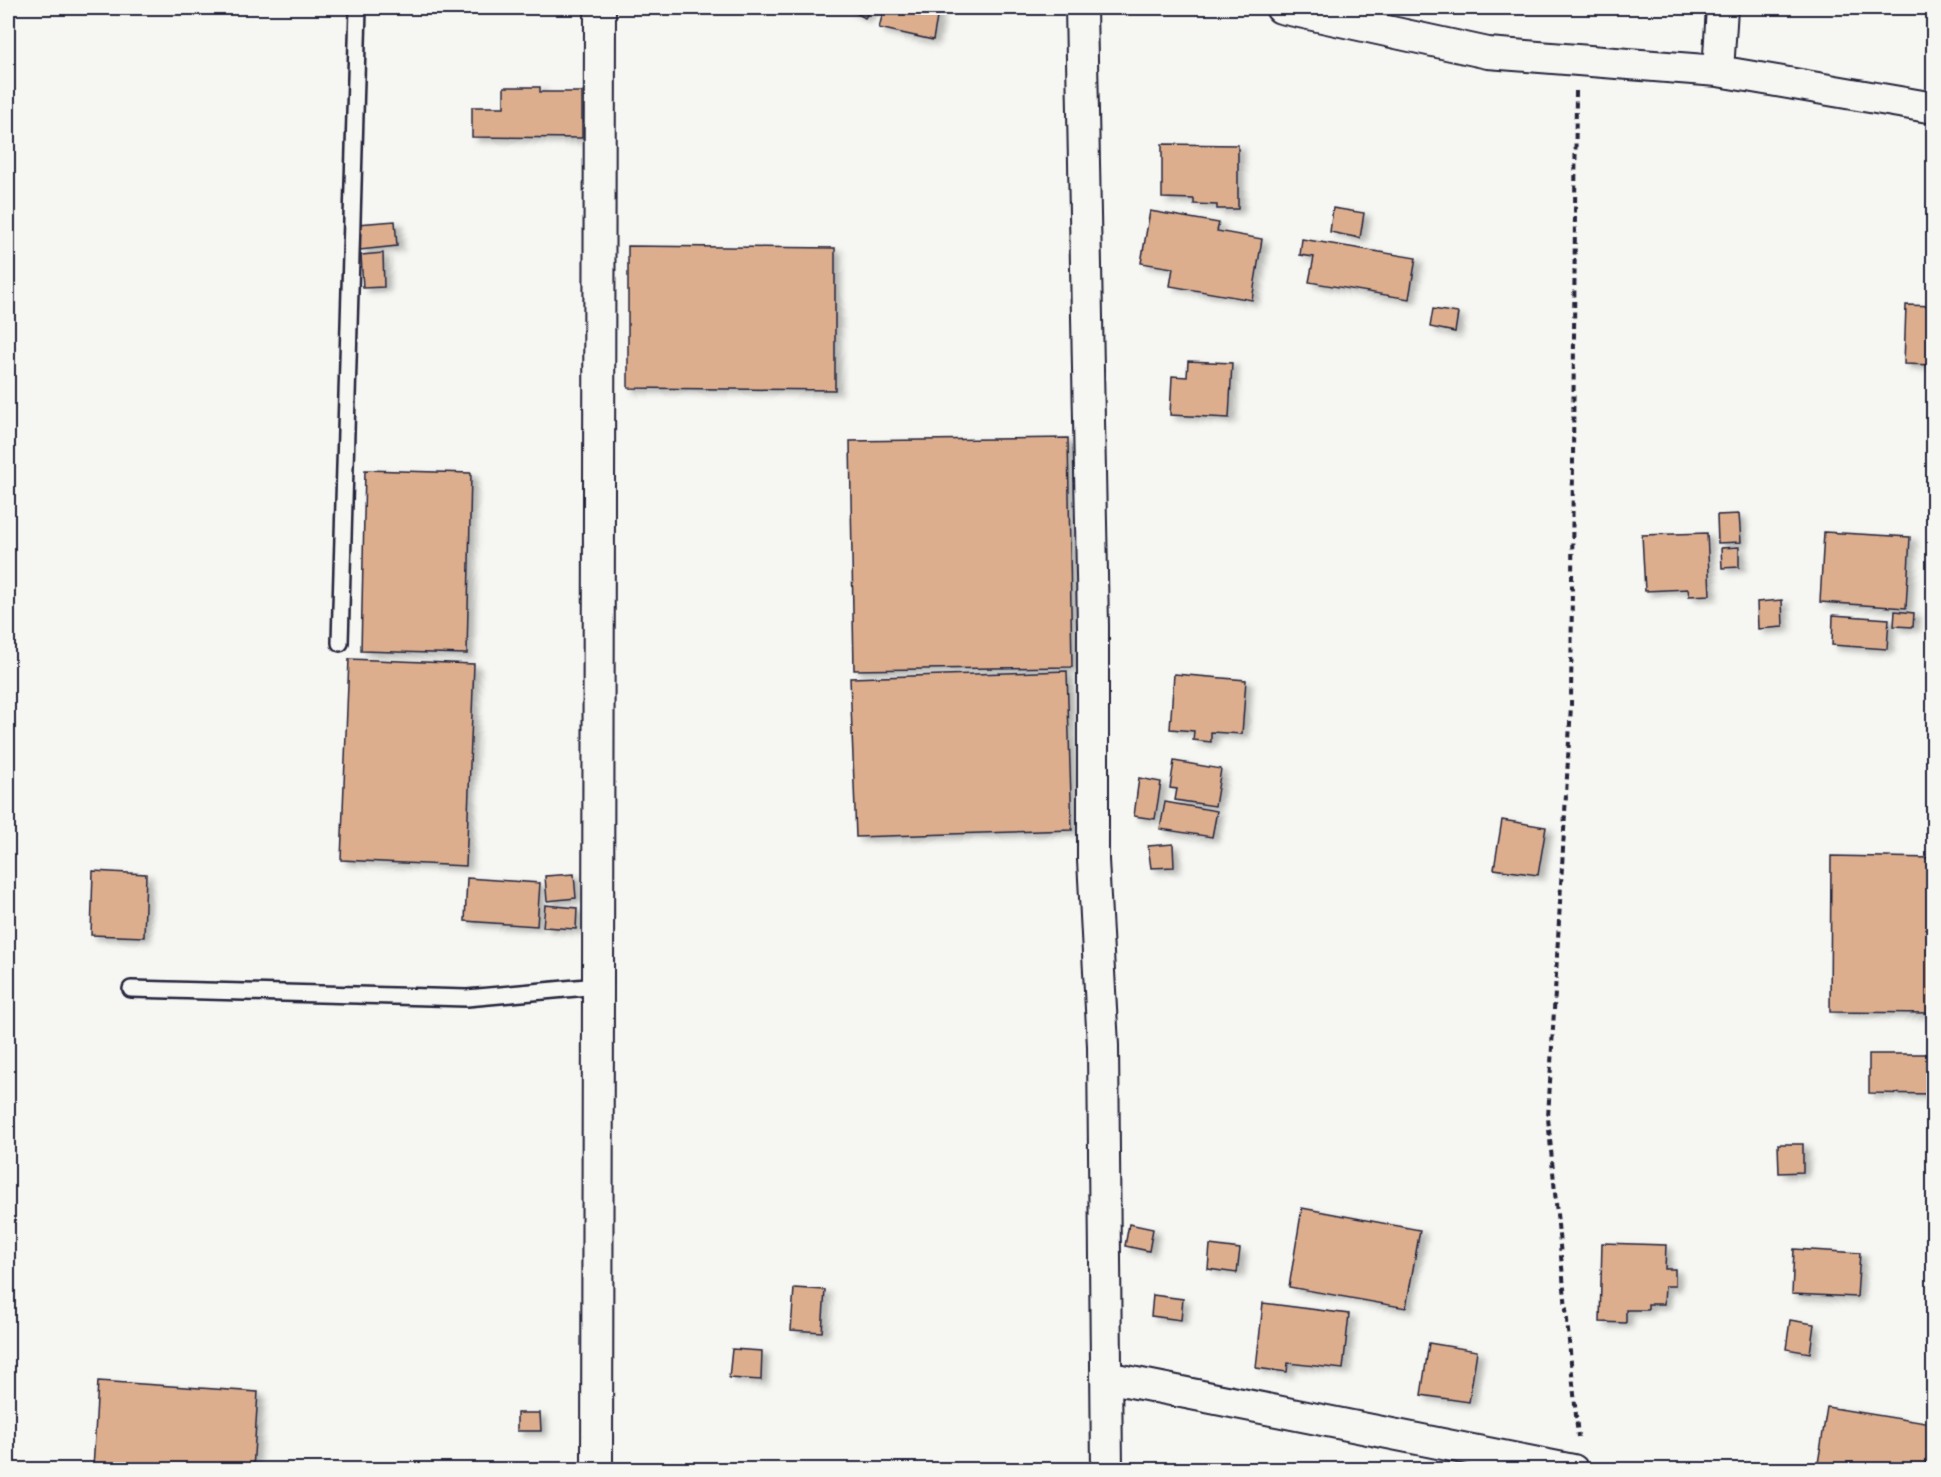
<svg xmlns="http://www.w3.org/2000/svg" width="1941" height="1477" viewBox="0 0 1941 1477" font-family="'Playpen Sans',sans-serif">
  <defs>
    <filter id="shadow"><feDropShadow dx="6" dy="4" stdDeviation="3" flood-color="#0004"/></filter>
  </defs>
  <rect width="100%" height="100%" fill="#f6f6f2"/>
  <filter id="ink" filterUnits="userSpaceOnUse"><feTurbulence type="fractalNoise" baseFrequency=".0167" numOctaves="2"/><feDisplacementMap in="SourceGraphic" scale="12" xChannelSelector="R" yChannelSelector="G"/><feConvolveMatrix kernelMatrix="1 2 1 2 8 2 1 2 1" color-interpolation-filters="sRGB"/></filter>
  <g filter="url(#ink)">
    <path fill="#dcae8d" stroke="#22223b" stroke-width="1.5" filter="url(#shadow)" d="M 847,8 L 871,8 L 865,18 Z
      M 884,8 L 917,8 L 938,12 L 933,40 L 879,28 Z
      M 504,87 L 540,87 L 540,92 L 582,92 L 582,138 L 472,137 L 472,107 L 504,107 Z
      M 1162,144 L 1238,145 L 1238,209 L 1217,209 L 1217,205 L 1194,204 L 1194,199 L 1162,198 Z
      M 1333,208 L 1364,213 L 1360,238 L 1330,232 Z
      M 1150,211 L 1219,223 L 1217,231 L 1262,239 L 1252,300 L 1170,286 L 1173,268 L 1141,263 Z
      M 395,221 L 397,246 L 360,250 L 357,224 Z
      M 1302,239 L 1416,258 L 1409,299 L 1309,282 L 1314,257 L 1300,255 Z
      M 628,246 L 835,248 L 835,390 L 628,388 Z
      M 383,253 L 384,287 L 363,288 L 361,255 Z
      M 1906,305 L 1934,306 L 1934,365 L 1904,364 Z
      M 1433,309 L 1458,313 L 1455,332 L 1430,327 Z
      M 1188,361 L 1232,363 L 1229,418 L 1170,415 L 1172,376 L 1187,377 Z
      M 1068,438 L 1072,667 L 854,670 L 850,441 Z
      M 365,470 L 471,473 L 467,654 L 361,651 Z
      M 1739,514 L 1741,542 L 1718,543 L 1717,515 Z
      M 1824,532 L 1910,537 L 1906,608 L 1820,602 Z
      M 1707,533 L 1710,595 L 1689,596 L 1688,589 L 1645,591 L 1642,535 Z
      M 1739,547 L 1739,567 L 1722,568 L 1721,548 Z
      M 1782,600 L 1783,627 L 1758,629 L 1757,602 Z
      M 1895,611 L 1914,613 L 1913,627 L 1894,626 Z
      M 1833,615 L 1889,619 L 1887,649 L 1832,645 Z
      M 349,659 L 474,664 L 466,866 L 341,860 Z
      M 1067,671 L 1072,830 L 856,837 L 850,678 Z
      M 1174,674 L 1246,680 L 1242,734 L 1211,732 L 1211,742 L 1193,740 L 1194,731 L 1170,729 Z
      M 1174,761 L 1221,769 L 1215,806 L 1175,800 L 1177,789 L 1170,788 Z
      M 1139,778 L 1161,782 L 1155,819 L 1134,816 Z
      M 1165,802 L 1217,811 L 1212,837 L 1160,829 Z
      M 1502,820 L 1546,827 L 1538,875 L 1494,869 Z
      M 1173,844 L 1174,867 L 1151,868 L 1148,846 Z
      M 1831,856 L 1934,858 L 1934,1013 L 1830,1012 Z
      M 93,871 L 146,874 L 144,937 L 91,935 Z
      M 574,874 L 576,898 L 547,901 L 545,876 Z
      M 467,878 L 540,883 L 537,926 L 465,921 Z
      M 545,905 L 577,908 L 576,929 L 543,927 Z
      M 1869,1054 L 1934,1054 L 1934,1094 L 1869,1093 Z
      M 1778,1144 L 1803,1144 L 1803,1172 L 1779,1173 Z
      M 1302,1208 L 1420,1230 L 1406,1308 L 1289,1287 Z
      M 1129,1224 L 1153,1229 L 1149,1251 L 1125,1246 Z
      M 1602,1243 L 1666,1245 L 1665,1269 L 1675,1269 L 1675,1286 L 1665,1286 L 1664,1304 L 1648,1304 L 1648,1310 L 1626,1310 L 1626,1323 L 1600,1322 Z
      M 1210,1245 L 1240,1249 L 1237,1273 L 1208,1269 Z
      M 1794,1249 L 1860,1253 L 1857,1297 L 1792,1294 Z
      M 794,1288 L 825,1290 L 822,1332 L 791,1330 Z
      M 1153,1295 L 1183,1299 L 1181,1320 L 1151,1316 Z
      M 1263,1303 L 1349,1314 L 1343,1369 L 1288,1363 L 1287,1372 L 1256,1368 Z
      M 1790,1320 L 1814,1324 L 1810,1353 L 1786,1349 Z
      M 1429,1343 L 1477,1351 L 1469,1402 L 1421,1395 Z
      M 732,1349 L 762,1351 L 761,1380 L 729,1378 Z
      M 98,1381 L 258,1392 L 253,1470 L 93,1470 Z
      M 1827,1407 L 1932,1424 L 1925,1470 L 1817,1470 Z
      M 517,1413 L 540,1413 L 541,1431 L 517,1431 Z"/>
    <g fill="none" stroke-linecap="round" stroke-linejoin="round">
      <g stroke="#22223b" stroke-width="20">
        <path id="service" d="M 340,643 L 358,8
          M 131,989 L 467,998 L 598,986"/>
      </g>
      <g stroke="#22223b" stroke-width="34">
        <path id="minor" d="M 1081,8 L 1093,626 L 1093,860 L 1103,1046 L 1107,1470
          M 1281,8 L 1488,53 L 1718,71 L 1934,108
          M 1718,71 L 1722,8
          M 1106,1377 L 1573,1470
          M 597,1470 L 600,8"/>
      </g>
      <path stroke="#22223b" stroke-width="4" stroke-dasharray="6 4.5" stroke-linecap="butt" d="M 1576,91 L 1571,705 L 1548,1118 L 1578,1437"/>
      <use href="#service" stroke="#f6f6f2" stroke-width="15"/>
      <use href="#minor" stroke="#f6f6f2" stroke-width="30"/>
    </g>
  </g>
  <rect width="1941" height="1477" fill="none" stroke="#f6f6f2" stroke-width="30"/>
  <rect x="15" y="15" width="1911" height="1447" fill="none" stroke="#22223b" stroke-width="2" filter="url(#ink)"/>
</svg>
